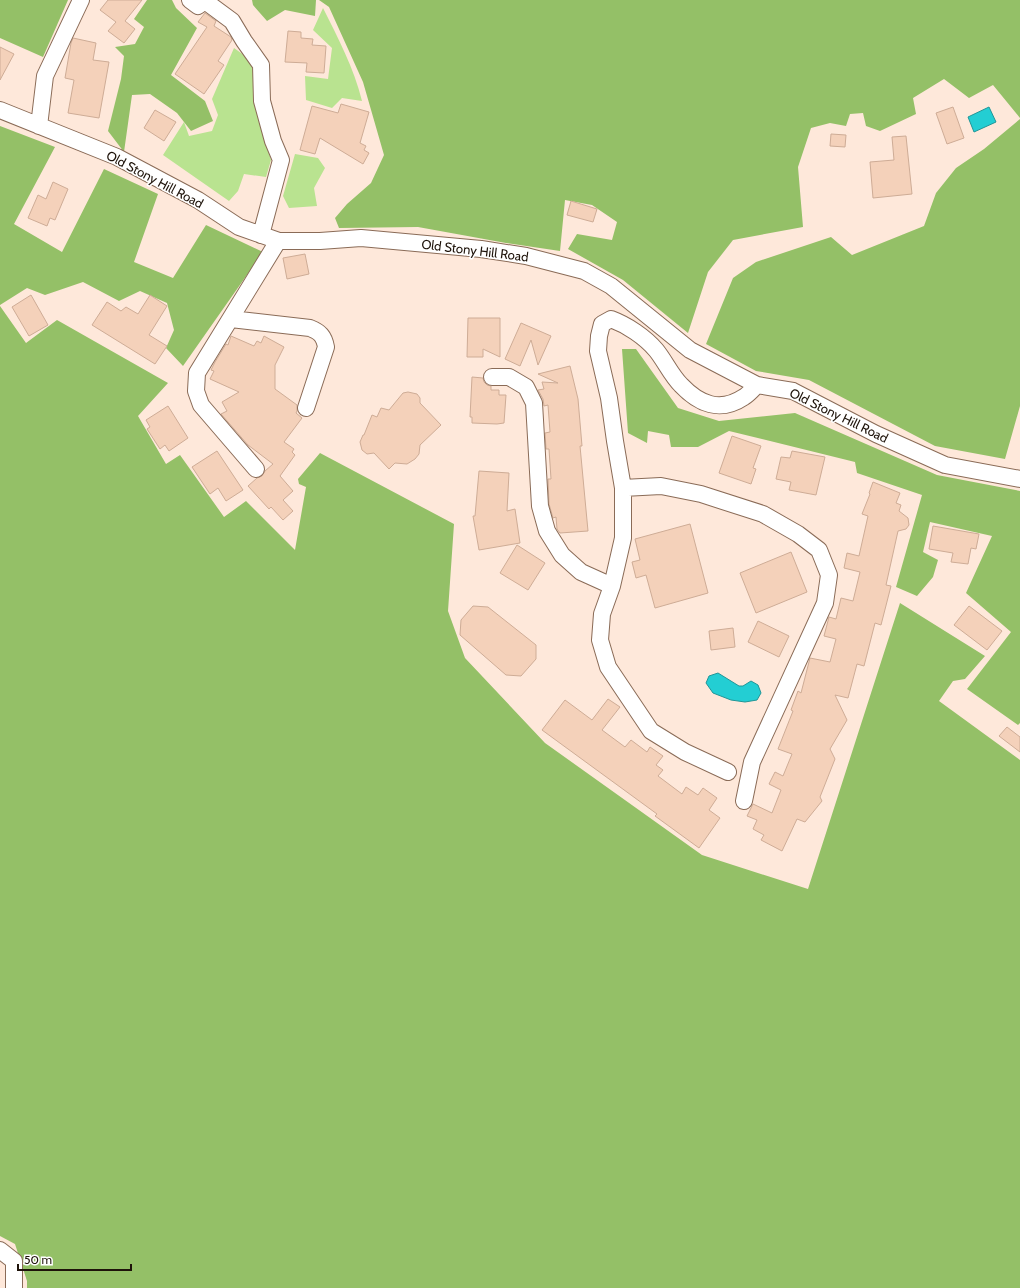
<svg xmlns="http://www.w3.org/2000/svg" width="1020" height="1288" viewBox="0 0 1020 1288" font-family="Cabin,sans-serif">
  <rect width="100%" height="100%" fill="#fee8da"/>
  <path fill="#b9e390" d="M 323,8 C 338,38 354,68 362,101 L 342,98 L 332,108 L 306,100 L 305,76 L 328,79 L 332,48 L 313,30 Z
    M 234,48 L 248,58 L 256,75 L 254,102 L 271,160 L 266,177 L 244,174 L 238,191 L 229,201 L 163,155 L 184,122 L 189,136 L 212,131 L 218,115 L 212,99 Z
    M 295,154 L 318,158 L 325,168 L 314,188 L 317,206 L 289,208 L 283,196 Z"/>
  <path fill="#94c067" d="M 0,0 L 68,0 L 43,57 L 0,38 Z
    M 147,0 L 172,0 L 176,8 L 197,28 L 171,75 L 205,101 L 213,121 L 191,131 L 177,113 L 150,94 L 132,95 L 124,152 L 108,131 L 121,79 L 124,56 L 115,47 L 135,44 L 144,27 L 134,19 Z
    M 252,0 L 316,0 L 315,16 L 285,10 L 267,21 L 253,5 Z
    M 319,0 L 1020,0 L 1020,118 L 993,85 L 969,98 L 944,79 L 913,98 L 916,114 L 880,131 L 866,126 L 863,113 L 850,114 L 846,126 L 830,123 L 811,128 L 798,167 L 803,227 L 733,240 L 708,272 L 688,333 L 623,280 L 568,249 L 577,234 L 612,240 L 617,222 L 592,205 L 565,200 L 560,251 L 506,243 L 418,227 L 339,228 L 335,218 L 347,204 L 371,183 L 384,155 L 363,82 L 329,7 Z
    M 1020,119 L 1020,406 L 1005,459 L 935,446 L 809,380 L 756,371 L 706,344 L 733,278 L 756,262 L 831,237 L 852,255 L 924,226 L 936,193 L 956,168 L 984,149 Z
    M 0,126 L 55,147 L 14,224 L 62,252 L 104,169 L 158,194 L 134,262 L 173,278 L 206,225 L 263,252 L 183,366 L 166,348 L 174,330 L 167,303 L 140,291 L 119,301 L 83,282 L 45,295 L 27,288 L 0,305 Z
    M 0,306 L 26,343 L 57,320 L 168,383 L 138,416 L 166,464 L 180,455 L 224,517 L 246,501 L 295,550 L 306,487 L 299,484 L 298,479 L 320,453 L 454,524 L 448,611 L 465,658 L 545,743 L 702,855 L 808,889 L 900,603 L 985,656 L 965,679 L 953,681 L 939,701 L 1020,760 L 1020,1288 L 27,1288 L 27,1281 L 15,1244 L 0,1236 Z
    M 622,349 L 636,349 L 678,408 L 719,421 L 795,413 L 937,475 L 1020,491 L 1020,723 L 1018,725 L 967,689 L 1011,632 L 966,593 L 992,536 L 930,522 L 923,552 L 938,560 L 933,577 L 917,596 L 896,587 L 922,495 L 857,473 L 855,462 L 729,431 L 698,447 L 671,447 L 669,435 L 648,431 L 647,443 L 628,433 Z"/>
  <path fill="#23ced3" stroke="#229697" d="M 989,107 L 996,122 L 974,132 L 968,117 Z
    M 718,673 L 739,686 L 743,686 L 751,681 L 758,685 L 761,693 L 757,700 L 745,702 L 731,700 L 713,693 L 706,683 L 709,676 Z"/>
  <path fill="#f4d1ba" stroke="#ceac96" d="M 108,0 L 142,0 L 125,21 L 135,29 L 124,43 L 108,31 L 116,22 L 100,10 Z
    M 205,13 L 216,21 L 214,26 L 231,37 L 232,40 L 218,61 L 224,65 L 204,94 L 175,74 L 207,27 L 198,22 Z
    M 288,31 L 301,32 L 301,38 L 313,39 L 312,45 L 326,46 L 324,73 L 306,72 L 307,63 L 285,62 Z
    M 73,38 L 96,43 L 93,60 L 109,62 L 99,118 L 68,113 L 74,80 L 65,78 L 71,43 Z
    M 0,47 L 14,54 L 0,80 Z
    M 341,104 L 369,112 L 360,143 L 366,146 L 364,150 L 369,153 L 363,164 L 320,138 L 315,154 L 300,150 L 312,106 L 338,113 Z
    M 953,107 L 964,138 L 947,144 L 936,113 Z
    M 155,110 L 176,122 L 164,141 L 144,128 Z
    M 831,134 L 846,135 L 845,147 L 830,146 Z
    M 906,136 L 912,194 L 873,198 L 870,162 L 894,160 L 892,137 Z
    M 53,182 L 68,189 L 55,220 L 50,218 L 47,226 L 28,218 L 38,195 L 46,199 Z
    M 571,201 L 597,209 L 593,222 L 567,215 Z
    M 305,254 L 309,274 L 287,279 L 283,258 Z
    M 31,295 L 48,325 L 29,336 L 12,307 Z
    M 150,295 L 167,306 L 149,335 L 167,346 L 155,364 L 92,325 L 107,302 L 121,311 L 126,307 L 138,314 Z
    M 468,318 L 500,318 L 500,357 L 483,349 L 483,357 L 467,357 Z
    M 521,323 L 551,336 L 538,365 L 531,340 L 520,366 L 505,359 Z
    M 231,336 L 254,346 L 257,341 L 261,343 L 264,336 L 284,347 L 275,365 L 275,389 L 297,405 L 297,411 L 296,413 L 302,418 L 284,442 L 294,449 L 292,452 L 295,455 L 280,476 L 293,491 L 283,500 L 293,511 L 283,520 L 271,507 L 269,509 L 248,486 L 257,478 L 262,476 L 265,471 L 273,464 L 248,445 L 221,414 L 227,411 L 222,402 L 239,392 L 210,379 L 214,371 L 211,370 L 215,362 L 226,344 L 228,345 Z
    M 570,366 L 578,399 L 582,446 L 580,446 L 588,531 L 560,533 L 557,529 L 556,517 L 553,518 L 549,504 L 548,479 L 551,479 L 549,449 L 546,449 L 545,433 L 550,432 L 548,405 L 544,406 L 543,399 L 538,390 L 544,389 L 542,382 L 558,383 L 538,374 Z
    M 472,377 L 483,378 L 484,382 L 487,385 L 491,386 L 491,390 L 499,390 L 499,395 L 506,395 L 504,423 L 497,424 L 472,423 L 472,417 L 470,417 Z
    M 408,392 L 417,394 L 420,398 L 420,403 L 441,425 L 420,445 L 419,454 L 415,459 L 407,464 L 395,463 L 389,469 L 374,453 L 367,454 L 362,450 L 360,442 L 363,435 L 364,435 L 372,415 L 377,417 L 381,408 L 389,410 L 403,393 Z
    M 168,406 L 188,438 L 169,451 L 165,445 L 160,449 L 147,429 L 150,427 L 146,420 Z
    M 732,436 L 761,446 L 753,468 L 756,469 L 751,484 L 719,473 Z
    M 217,451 L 243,490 L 226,501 L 218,488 L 210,494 L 192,467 Z
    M 792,451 L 825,457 L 816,495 L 789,490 L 791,482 L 776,479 L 781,457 L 790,458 Z
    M 479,471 L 509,473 L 507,511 L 515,509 L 520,543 L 479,550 L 473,516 L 475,516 Z
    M 873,482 L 900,493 L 896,503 L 901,505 L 899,511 L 908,518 L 909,525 L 906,529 L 898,531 L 886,585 L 891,586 L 881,625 L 875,623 L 864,666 L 857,664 L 848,698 L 835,695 L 847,720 L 830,749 L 835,759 L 820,797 L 822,801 L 805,822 L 797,819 L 782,851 L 761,840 L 764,835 L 753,829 L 757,820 L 747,816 L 753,804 L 772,813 L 781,790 L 769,784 L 775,772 L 783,776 L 792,754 L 778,749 L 793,711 L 791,710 L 798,691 L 801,693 L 810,658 L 830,662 L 836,639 L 824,636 L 829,617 L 836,619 L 841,598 L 853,601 L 860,572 L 844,568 L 847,553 L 859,556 L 868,516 L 862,514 L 870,494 L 869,493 Z
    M 690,524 L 708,593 L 655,608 L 646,575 L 636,578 L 632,562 L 640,560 L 635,539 Z
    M 933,526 L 979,534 L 976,549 L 971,548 L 968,564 L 951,562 L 953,553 L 929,549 Z
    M 517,545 L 545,563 L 528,590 L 500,573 Z
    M 791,552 L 807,592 L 756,613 L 740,573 Z
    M 473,606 L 488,607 L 536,645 L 536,659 L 521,676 L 506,675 L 460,635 L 461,620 Z
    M 969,606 L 1002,631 L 987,650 L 954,625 Z
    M 758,621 L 789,636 L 779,657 L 748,642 Z
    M 733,628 L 735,647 L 711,650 L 709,631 Z
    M 608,699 L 620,707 L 602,730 L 625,747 L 631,740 L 647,752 L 650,747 L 663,756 L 656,765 L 663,770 L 658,776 L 682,794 L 686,787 L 698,795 L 703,788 L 717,798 L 709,810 L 720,818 L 699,848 L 655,816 L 657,814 L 542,730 L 565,700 L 592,720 Z
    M 1007,727 L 1020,737 L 1020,752 L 999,736 Z"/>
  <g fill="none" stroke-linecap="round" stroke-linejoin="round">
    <g stroke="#8a6b57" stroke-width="18">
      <path id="minor" d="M 190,0 L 198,6 L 205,1 L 232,21 L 244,41 L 261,65 L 262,101 L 273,141 L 281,160 L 261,235
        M 0,110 L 117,157 L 198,200 L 239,227 L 279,241 L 320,241 L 361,238 L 481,249 L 526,256 L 584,271 L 611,286 L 690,350 L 757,385 L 793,391 L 876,434 L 945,465 L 1020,479
        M 39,126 L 45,76 L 81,0
        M 231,319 L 310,328 C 320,332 324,336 326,347 L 306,408
        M 492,377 L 509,377 L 526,387 L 534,403 L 540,506 L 547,531 L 562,555 L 581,572 L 612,586
        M 256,469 L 201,405 L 196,391 L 197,373 L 278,241
        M 623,488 L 661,486 L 701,494 L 763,514 L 798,534 L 819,550 L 829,575 L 825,603 L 752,762 L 744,801
        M 728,772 L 685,752 L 651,731 L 608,667 L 600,640 L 602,614 L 612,586 L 623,538 L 623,488 L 615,441 L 609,398 L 598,351 L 599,336 L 602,324 L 611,319 C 627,325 645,337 656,350 C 665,361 671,375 681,385 C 699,404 720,413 744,397 C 749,394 753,389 757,385
        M 0,1250 L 14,1261 L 14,1288"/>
    </g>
    <use href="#minor" stroke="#fff" stroke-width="16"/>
  </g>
  <g text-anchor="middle" stroke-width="3" stroke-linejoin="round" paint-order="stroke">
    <g font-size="13" fill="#1e130a" stroke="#fff">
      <text transform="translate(155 179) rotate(28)" y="5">Old Stony Hill Road</text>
      <text transform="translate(475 250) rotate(7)" y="5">Old Stony Hill Road</text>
      <text transform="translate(839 415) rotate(26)" y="5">Old Stony Hill Road</text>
    </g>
  </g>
  <path d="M18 1264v6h113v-6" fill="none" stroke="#1e130a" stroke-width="2"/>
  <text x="24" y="1264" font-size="12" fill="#1e130a" stroke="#ffffff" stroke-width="3" paint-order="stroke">50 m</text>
</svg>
